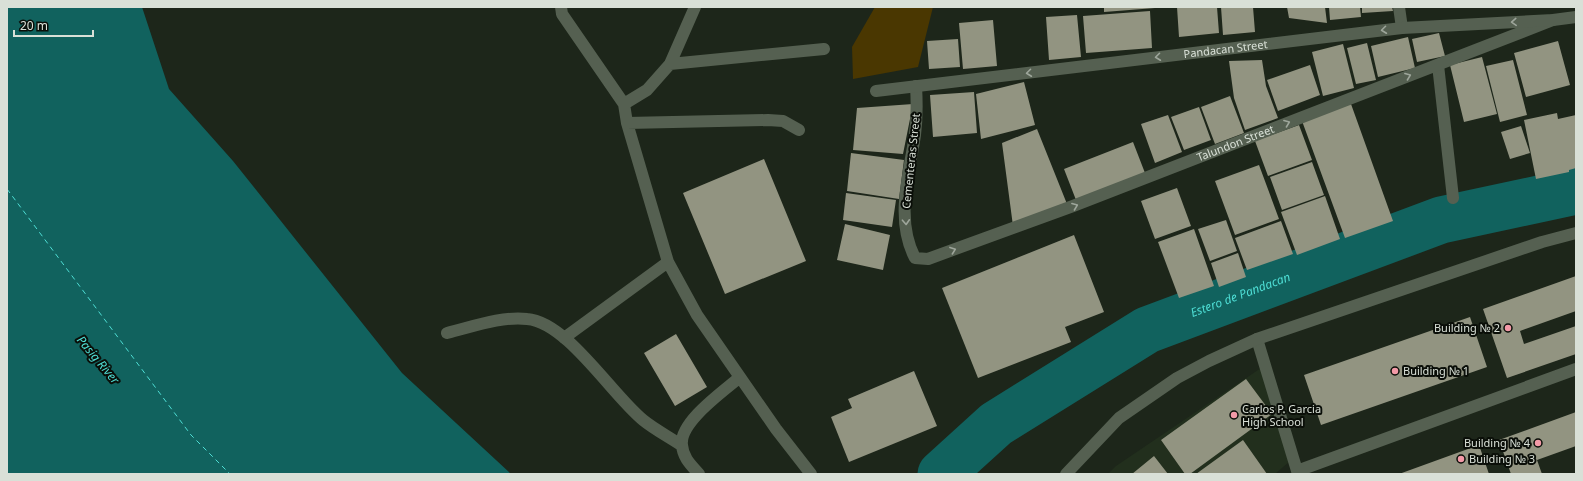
<svg xmlns="http://www.w3.org/2000/svg" width="1583" height="481" viewBox="0 0 1583 481" font-family="'Noto Sans',sans-serif">
  <rect width="100%" height="100%" fill="#1d261a"/>
  <path fill="#222f1d" d="M 1261,368 L 1290,461 L 1275,474 L 1108,474 L 1116,466 Z"/>
  <path fill="#4a3701" d="M 875,7 L 933,7 L 918,67 L 853,79 L 852,47 Z"/>
  <path fill="#11625e" d="M 7,7 L 142,7 L 169,89 L 233,161 L 402,373 L 511,474 L 7,474 Z"/>
  <g fill="none" stroke-linecap="round" stroke-linejoin="round">
    <path stroke="#11625e" stroke-width="47" id="s1" d="M 941,474 L 996,424 L 1147,330 L 1441,220 L 1576,191"/>
    <path stroke="#4eddd4" stroke-width="1" stroke-dasharray="5 4" stroke-linecap="butt" d="M 7,189 L 191,435 L 230,474"/>
  </g>
  <path fill="#929481" d="M 1104,7 L 1154,7 L 1155,8 L 1104,12 Z
    M 1177,7 L 1217,7 L 1219,33 L 1179,37 Z
    M 1221,7 L 1253,7 L 1255,32 L 1223,35 Z
    M 1287,7 L 1325,7 L 1327,23 L 1289,18 Z
    M 1329,7 L 1360,7 L 1361,17 L 1330,20 Z
    M 1362,7 L 1392,7 L 1393,11 L 1362,13 Z
    M 1150,11 L 1152,48 L 1086,53 L 1083,16 Z
    M 1077,15 L 1081,57 L 1049,60 L 1046,17 Z
    M 993,20 L 997,66 L 963,69 L 959,23 Z
    M 1439,33 L 1445,56 L 1417,62 L 1412,39 Z
    M 1408,37 L 1415,68 L 1378,77 L 1371,46 Z
    M 958,39 L 960,67 L 929,69 L 927,41 Z
    M 1558,41 L 1570,85 L 1526,97 L 1514,53 Z
    M 1367,43 L 1376,80 L 1356,84 L 1347,48 Z
    M 1343,44 L 1354,88 L 1323,96 L 1312,52 Z
    M 1482,57 L 1497,114 L 1464,122 L 1450,65 Z
    M 1262,60 L 1266,86 L 1278,118 L 1245,130 L 1234,98 L 1229,61 Z
    M 1513,60 L 1527,115 L 1500,122 L 1486,66 Z
    M 1310,65 L 1320,95 L 1278,111 L 1267,80 Z
    M 1024,82 L 1035,125 L 981,139 L 976,94 Z
    M 974,92 L 977,133 L 933,137 L 930,95 Z
    M 1230,96 L 1244,133 L 1215,144 L 1201,107 Z
    M 913,104 L 903,154 L 853,150 L 857,108 Z
    M 1351,104 L 1393,221 L 1345,238 L 1302,121 Z
    M 1199,107 L 1211,140 L 1184,150 L 1171,117 Z
    M 1557,113 L 1558,119 L 1576,115 L 1576,168 L 1569,170 L 1569,172 L 1536,179 L 1524,120 Z
    M 1168,115 L 1182,152 L 1155,163 L 1141,124 Z
    M 1299,125 L 1312,160 L 1268,176 L 1255,141 Z
    M 1521,126 L 1530,153 L 1510,159 L 1501,132 Z
    M 1037,129 L 1067,204 L 1013,226 L 1002,143 Z
    M 1133,142 L 1145,173 L 1076,200 L 1064,169 Z
    M 851,153 L 904,160 L 899,199 L 847,191 Z
    M 764,159 L 806,261 L 725,294 L 683,193 Z
    M 1312,162 L 1324,195 L 1282,210 L 1270,177 Z
    M 1259,165 L 1279,219 L 1235,235 L 1215,181 Z
    M 1177,188 L 1191,226 L 1155,239 L 1141,201 Z
    M 846,193 L 896,200 L 892,227 L 843,220 Z
    M 1325,196 L 1340,239 L 1297,255 L 1281,212 Z
    M 1226,220 L 1237,251 L 1210,261 L 1198,229 Z
    M 1281,221 L 1293,254 L 1247,270 L 1235,238 Z
    M 845,224 L 890,235 L 883,270 L 837,260 Z
    M 1194,229 L 1214,286 L 1179,298 L 1158,242 Z
    M 1074,235 L 1104,312 L 1065,327 L 1071,342 L 978,378 L 942,288 Z
    M 1238,253 L 1246,277 L 1219,287 L 1211,263 Z
    M 1576,276 L 1576,311 L 1520,331 L 1524,344 L 1576,326 L 1576,354 L 1507,378 L 1483,309 Z
    M 1470,317 L 1487,367 L 1321,425 L 1304,375 Z
    M 676,334 L 707,387 L 675,406 L 644,353 Z
    M 914,371 L 937,426 L 849,462 L 831,417 L 852,408 L 848,399 Z
    M 1246,379 L 1272,414 L 1190,474 L 1185,474 L 1161,440 Z
    M 1576,412 L 1576,446 L 1537,460 L 1542,474 L 1511,474 L 1499,440 Z
    M 1243,440 L 1267,474 L 1196,474 Z
    M 1479,445 L 1489,474 L 1399,474 Z
    M 1154,456 L 1168,474 L 1132,474 Z"/>
  <g fill="none" stroke-linecap="round" stroke-linejoin="round">
    <path stroke="#556051" stroke-width="12" d="M 561,7 L 562,14 L 624,104 L 627,123 L 668,262 L 697,315 L 776,429 L 811,474
      M 670,64 L 824,49
      M 1438,65 L 1453,198
      M 624,104 L 647,90 L 670,64 L 695,7
      M 627,123 L 768,120 L 783,121 L 799,130
      M 447,333 C 472,327 501,316 527,319 C 567,322 612,395 643,420 C 654,429 669,437 681,445
      M 564,338 L 668,262
      M 1257,339 L 1298,474
      M 1297,471 L 1576,369
      M 699,474 C 691,465 683,458 682,445 C 679,422 724,391 740,377"/>
    <g stroke="#556051" stroke-width="12">
      <path d="M 1399,7 L 1402,28"/>
      <path id="s2" d="M 916,86 C 917,102 917,119 915,135 C 909,175 895,220 915,258 L 928,259 L 1073,206 L 1553,20"/>
      <path id="s3" d="M 876,91 L 1402,28 L 1553,20 L 1576,17"/>
      <path d="M 1066,474 L 1119,418 L 1177,378 L 1209,361 L 1257,339 L 1542,242 L 1576,233"/>
    </g>
  </g>
  <defs><path id="oneway-chevron" d="M-2-3.5L2.5 0L-2 3.5" fill="none" stroke-width="1.6" stroke-linecap="round" stroke-linejoin="round"/></defs>
  <g stroke="#9ea69b">
    <use href="#oneway-chevron" transform="translate(1514 22) rotate(177)"/>
    <use href="#oneway-chevron" transform="translate(1384 30) rotate(173)"/>
    <use href="#oneway-chevron" transform="translate(1158 57) rotate(173)"/>
    <use href="#oneway-chevron" transform="translate(1029 73) rotate(173)"/>
    <use href="#oneway-chevron" transform="translate(1408 76) rotate(-21)"/>
    <use href="#oneway-chevron" transform="translate(1287 123) rotate(-21)"/>
    <use href="#oneway-chevron" transform="translate(1075 206) rotate(-21)"/>
    <use href="#oneway-chevron" transform="translate(906 222) rotate(87)"/>
    <use href="#oneway-chevron" transform="translate(953 250) rotate(-20)"/>
  </g>
  <g fill="#f39aa7" stroke="#0a0e08" stroke-width="1.5">
    <circle cx="1508" cy="328" r="4"/>
    <circle cx="1395" cy="371" r="4"/>
    <circle cx="1234" cy="415" r="4"/>
    <circle cx="1538" cy="443" r="4"/>
    <circle cx="1461" cy="459" r="4"/>
  </g>
  <g text-anchor="middle" stroke-width="4" stroke-linejoin="round" paint-order="stroke">
    <g font-size="11" fill="#d9e0d7" stroke="#0a0e08">
      <text dy="4" stroke="none"><textPath href="#s3" startOffset="352">Pandacan Street</textPath></text>
      <text dy="4" stroke="none"><textPath href="#s2" startOffset="516">Talundon Street</textPath></text>
      <text transform="translate(911 161) rotate(-84)" y="4">Cementeras Street</text>
    </g>
    <g font-size="11" fill="#d9e0d7" stroke="#0a0e08" text-anchor="start">
      <text x="1500" y="332" text-anchor="end">Building № 2</text>
      <text x="1403" y="375">Building № 1</text>
      <text x="1242" y="413">Carlos P. Garcia<tspan x="1242" dy="13">High School</tspan></text>
      <text x="1530" y="447" text-anchor="end">Building № 4</text>
      <text x="1469" y="463">Building № 3</text>
    </g>
    <g font-size="12" font-style="italic" fill="#4eddd4" stroke="#0a0e08">
      <text dy="4" stroke="none"><textPath href="#s1" startOffset="352">Estero de Pandacan</textPath></text>
      <text transform="translate(98 360) rotate(50)" y="4">Pasig River</text>
    </g>
  </g>
  <rect width="1583" height="481" fill="none" stroke="#d9e0d7" stroke-width="16"/>
  <path d="M14 30v6h79v-6" fill="none" stroke="#d9e0d7" stroke-width="2"/>
  <text x="20" y="30" font-size="12" fill="#d9e0d7" stroke="#0a0e08" stroke-width="3" paint-order="stroke">20 m</text>
</svg>
